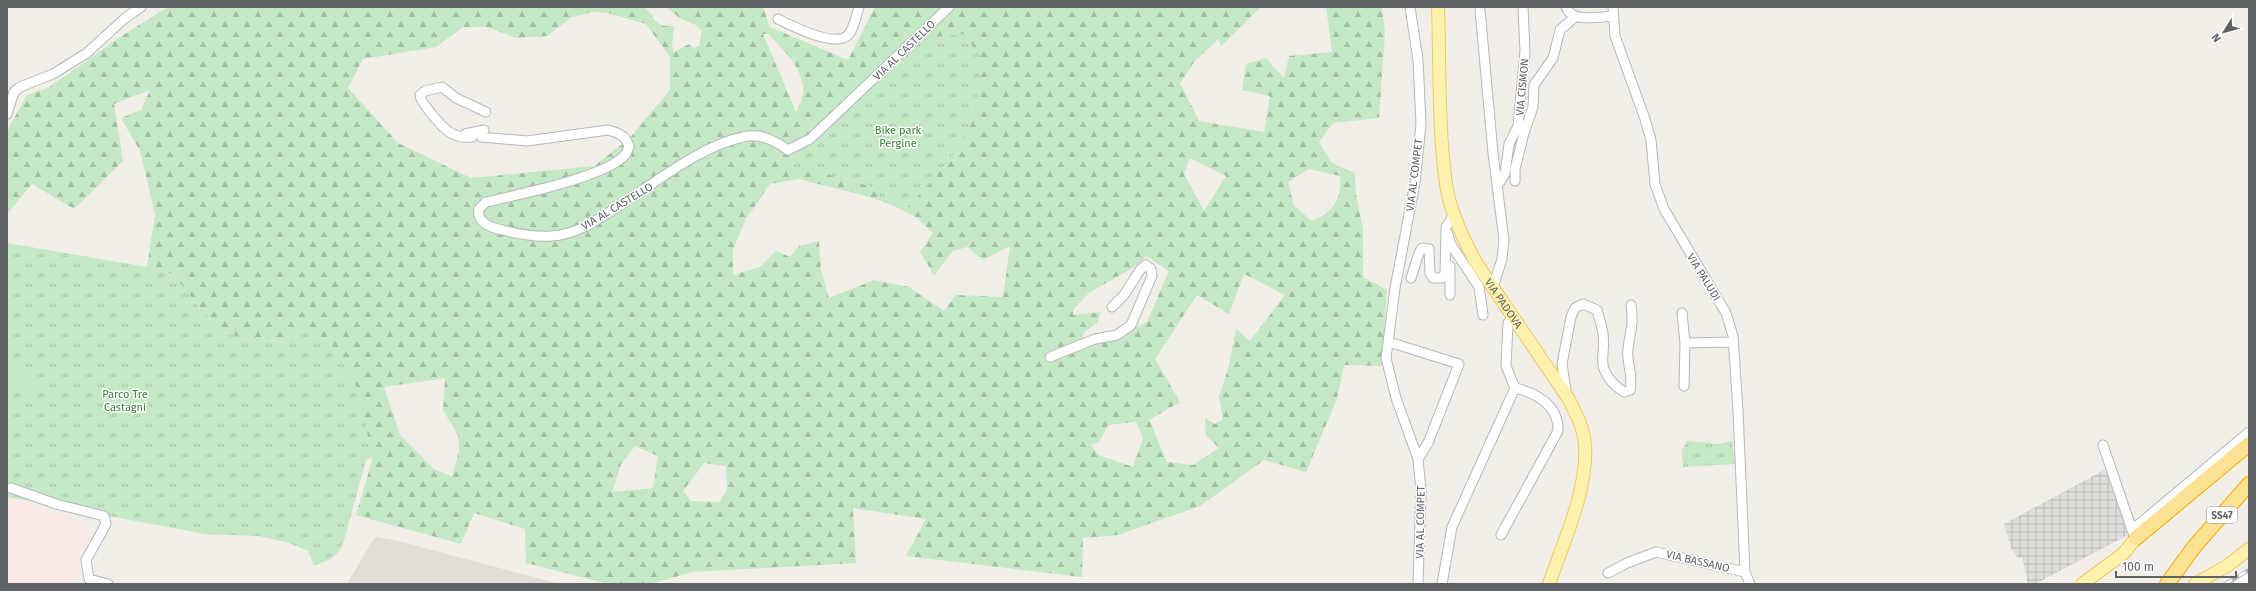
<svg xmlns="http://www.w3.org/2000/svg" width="2256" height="591" viewBox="0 0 2256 591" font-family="'Fira Sans',sans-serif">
  <defs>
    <pattern id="industrial-grid" width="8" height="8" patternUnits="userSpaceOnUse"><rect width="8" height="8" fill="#e0deda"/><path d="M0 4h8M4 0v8" fill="none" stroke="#b9b8b5"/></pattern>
    <pattern id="forest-firs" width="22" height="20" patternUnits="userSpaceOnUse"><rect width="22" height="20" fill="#c5e8c5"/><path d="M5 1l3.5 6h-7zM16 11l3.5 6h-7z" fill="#a3c0a4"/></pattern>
    <pattern id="park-tufts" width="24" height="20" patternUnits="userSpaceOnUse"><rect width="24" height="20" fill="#c5e8c5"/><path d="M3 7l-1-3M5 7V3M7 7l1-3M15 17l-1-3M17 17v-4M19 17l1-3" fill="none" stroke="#a3c0a4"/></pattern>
  </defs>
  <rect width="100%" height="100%" fill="#f1efe8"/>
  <path fill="url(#industrial-grid)" d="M 2106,469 L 2128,535 L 2035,584 L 2028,584 L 2022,557 L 2018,558 L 2011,548 L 2004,524 Z"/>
  <path fill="#e1ded6" d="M 376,537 L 394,540 L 560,584 L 347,584 L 371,543 Z"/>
  <path fill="#fce8e6" d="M 7,497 L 22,501 L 88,527 L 76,580 L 83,584 L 7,584 Z"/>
  <path fill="url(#forest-firs)" fill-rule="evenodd" d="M 168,7 L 643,7 C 652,11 653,24 665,26 C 668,26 671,25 674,26 L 672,45 L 674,52 L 689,44 L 694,48 L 699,46 L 702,30 L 696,25 L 681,19 L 666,7 L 763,7 L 770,27 L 848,60 L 875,7 L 1264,7 L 1260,8 L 1221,46 L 1218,39 L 1194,62 L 1180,83 L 1199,121 L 1264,132 L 1270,96 L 1242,90 L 1246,64 L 1266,58 L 1284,78 L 1289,56 L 1332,52 L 1326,7 L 1382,7 L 1385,33 L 1379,118 L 1333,123 L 1319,142 L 1332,163 L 1355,173 L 1356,195 L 1363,229 L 1363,277 L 1387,290 L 1382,366 L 1344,365 L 1337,399 L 1306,472 L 1264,460 L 1200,506 L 1118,535 L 1083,538 L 1082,577 L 906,556 L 926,519 L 853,508 L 856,563 L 692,572 L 651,584 L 609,584 L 526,563 L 525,529 L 474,513 L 461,544 L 356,515 L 373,457 L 303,331 L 279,340 L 256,342 L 222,332 L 198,306 L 173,274 L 147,267 L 155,214 L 140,151 L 121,118 L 141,110 L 150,90 L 114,104 L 123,161 L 74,209 L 32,184 L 7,214 L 7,131 L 27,95 L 48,88 L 123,35 ZM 593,12 L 608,13 L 646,24 L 670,57 L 670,90 L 629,139 L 594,166 L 471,178 L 398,143 L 348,88 L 363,59 L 436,47 L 463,27 L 487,27 L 516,38 L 547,36 L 572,17 ZM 763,34 L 768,34 C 790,56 816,81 796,112 ZM 1190,158 L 1226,176 L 1204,211 L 1184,174 ZM 793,163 L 945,167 L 891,200 L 880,197 L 870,186 L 839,177 L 789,166 ZM 1309,169 L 1340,176 C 1342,199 1333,213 1312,221 L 1294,206 L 1288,182 ZM 800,179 C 837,190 878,195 912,215 C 920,219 926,227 933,233 L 920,252 L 934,275 L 953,251 L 967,247 L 983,260 L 1010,246 L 1003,297 L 956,295 L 944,311 L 909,287 L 874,280 L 829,298 L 821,270 L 819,241 L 799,246 L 790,257 L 776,251 L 760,267 L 733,275 L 733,249 L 746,219 L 770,184 ZM 1146,256 L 1169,271 L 1147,322 L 1101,343 L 1083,341 L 1083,333 L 1097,323 L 1101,312 L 1073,315 L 1073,310 L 1089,293 L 1139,264 ZM 1244,274 L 1285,295 L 1250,341 L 1236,329 L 1228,369 L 1219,397 L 1223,419 L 1215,424 L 1205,418 L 1206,435 L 1219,448 L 1193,465 L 1167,462 L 1149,420 L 1180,402 L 1155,359 L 1197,295 L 1229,314 ZM 445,378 L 443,410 L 458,435 L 459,451 L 452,476 L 434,469 L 400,435 L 384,387 ZM 1136,422 L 1143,438 L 1133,467 L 1099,455 L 1090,445 L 1099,442 L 1108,425 ZM 635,446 L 658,456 L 653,488 L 612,492 L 621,464 ZM 704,463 L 726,466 L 727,490 L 719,502 L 691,501 L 683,491 Z"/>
  <path fill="url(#park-tufts)" d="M 963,34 L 981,57 C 979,80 979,105 969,127 C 954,159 929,184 906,209 L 891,200 L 880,197 L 870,186 L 839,177 L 788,167 L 793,163 L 795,151 L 803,147 L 919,43 L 937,37 Z
    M 7,243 L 147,267 L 173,274 L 198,306 L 222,332 L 256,342 L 279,340 L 303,331 L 328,339 L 356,385 L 373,457 L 366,460 L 343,544 C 336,558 328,561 314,565 L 308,551 L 289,543 L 259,536 L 205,534 L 7,497 Z
    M 1687,441 L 1718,444 L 1732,441 L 1735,464 L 1683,467 L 1682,451 Z"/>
  <path fill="#c5e8c5" d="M 18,367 L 39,379 L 32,390 L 12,378 Z"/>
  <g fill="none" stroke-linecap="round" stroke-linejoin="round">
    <g stroke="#b5b8bc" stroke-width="11">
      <path id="minor" d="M 1410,7 L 1418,60 L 1421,124 L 1415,183 L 1395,288 L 1386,358 L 1396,398 L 1418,459 L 1421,491 L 1418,584
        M 1566,7 C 1572,23 1598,17 1612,16
        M 1613,7 L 1615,36 L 1645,119 L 1651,140 L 1655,184 L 1664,209 L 1726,313 L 1733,336 L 1738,411 L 1745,572 L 1750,584
        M 1480,10 L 1493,153 L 1504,240 L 1502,259 L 1493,287
        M 778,19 C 792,26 833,47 847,36 C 854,30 856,16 859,7
        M 7,114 L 14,92 L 20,87 L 53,74 L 87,53 L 124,19 L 141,7
        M 465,134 L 484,130
        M 472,137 C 465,138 458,137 451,133 C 444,130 420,102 420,95 L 425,91 L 442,87 L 456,98 L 486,112
        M 481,137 L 527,141 L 608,130 C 619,133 625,135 629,146 C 628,149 627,153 625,155 C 606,177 516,195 486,202 L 479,209 C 476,223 492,228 503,230 C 518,234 535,237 551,236 C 576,235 597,220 617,207 C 654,184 700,146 743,137 C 760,133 774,140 788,150 L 810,139 L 949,7
        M 1515,181 L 1515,169 L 1524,133 L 1533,107 L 1534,85 L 1553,58 L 1560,30 L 1575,17
        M 1497,187 L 1505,173 L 1509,144 L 1518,126 L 1525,51 L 1523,7
        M 1448,234 L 1450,243 L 1479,287 L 1483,315
        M 1411,278 L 1419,253 L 1422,248 L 1429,249 L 1430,273 L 1433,278 L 1442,278 L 1445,274 L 1446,227 L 1454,214
        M 1450,295 L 1450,266
        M 1682,313 L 1685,343 L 1684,386
        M 1513,316 L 1508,323 L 1506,366 L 1515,388
        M 1389,342 L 1459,364 L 1428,443 L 1418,459
        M 1685,343 L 1733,342
        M 1050,357 L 1095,339 L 1117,335 L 1131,325 L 1152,276 L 1151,269 L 1146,265 L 1140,270 L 1124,295 L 1112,307
        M 1566,391 L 1562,364 L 1571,317 L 1575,308 L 1583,304 L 1597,310 C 1599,318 1602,326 1603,334 C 1606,356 1596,363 1612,382 C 1616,386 1619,389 1624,392 L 1630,390 C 1634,376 1626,363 1628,349 C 1630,330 1634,326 1631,305
        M 2103,445 L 2132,530
        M 11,488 L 56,504 L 104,516 L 106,524 L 86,560 L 89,579 L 108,584
        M 2136,538 L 2132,530 L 2249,432
        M 1608,573 L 1627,563 L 1656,552 L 1745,572
        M 1442,584 L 1452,527 L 1515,388 C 1537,393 1559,406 1558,431 L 1501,535
        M 2238,584 L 2249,577"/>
    </g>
    <g stroke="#f2c960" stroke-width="14">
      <g id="major">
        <path id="s1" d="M 1438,7 C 1440,65 1438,126 1446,184 C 1450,212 1463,239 1477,264 L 1568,398 C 1576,413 1584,428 1585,446 C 1588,490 1563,543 1549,584"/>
        <path d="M 2082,584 L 2123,554 L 2136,538"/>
        <path d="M 2195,584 L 2227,566 L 2249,549"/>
      </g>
    </g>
    <g stroke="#f9ab00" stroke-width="16">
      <path id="highway" d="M 2136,538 L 2249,444
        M 2167,584 L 2194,547 L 2249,484"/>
    </g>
    <use href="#minor" stroke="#fff" stroke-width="9"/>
    <use href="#major" stroke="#fff2af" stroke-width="12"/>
    <use href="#highway" stroke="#fde293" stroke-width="14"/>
    <g stroke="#b6b7b8" stroke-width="4">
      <path id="rail" d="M 2225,584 L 2249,570"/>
    </g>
    <use href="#rail" stroke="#fff" stroke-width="2.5" stroke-dasharray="8" stroke-linecap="butt"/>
  </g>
  <g text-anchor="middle" stroke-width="3" stroke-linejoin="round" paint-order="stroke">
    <rect fill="#fff" stroke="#8f9295" stroke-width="1" x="2207" y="507" width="30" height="16" rx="3"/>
    <g font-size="10" font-weight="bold" fill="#5f6368">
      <text x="2222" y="519">SS47</text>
    </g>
    <g font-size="11" fill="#5f6368" stroke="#fff">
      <text transform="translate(904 50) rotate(-44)" y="4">VIA AL CASTELLO</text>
      <text transform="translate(1522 87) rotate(-85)" y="4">VIA CISMON</text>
      <text transform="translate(1414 175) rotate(-83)" y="4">VIA AL COMPET</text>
      <text transform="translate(617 206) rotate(-31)" y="4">VIA AL CASTELLO</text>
      <text transform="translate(1704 277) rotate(58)" y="4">VIA PALUDI</text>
      <text dy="4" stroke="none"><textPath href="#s1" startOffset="311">VIA PADOVA</textPath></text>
      <text transform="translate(1420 522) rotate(-89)" y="4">VIA AL COMPET</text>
      <text transform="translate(1698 561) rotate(13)" y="4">VIA BASSANO</text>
    </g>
    <g font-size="11" fill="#348238" stroke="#fff">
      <text x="898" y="134">Bike park<tspan x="898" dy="13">Pergine</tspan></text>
      <text x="125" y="398">Parco Tre<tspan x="125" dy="13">Castagni</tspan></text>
    </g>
  </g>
  <rect width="2256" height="591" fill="none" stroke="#5f6368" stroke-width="16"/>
  <g transform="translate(2224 32) rotate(233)" stroke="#ffffff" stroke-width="3" paint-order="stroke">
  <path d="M0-3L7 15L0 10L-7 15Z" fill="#5f6368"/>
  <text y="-6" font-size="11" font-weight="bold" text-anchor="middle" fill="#5f6368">N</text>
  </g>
  <path d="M2116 571v6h120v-6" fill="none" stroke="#5f6368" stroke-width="2"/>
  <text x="2122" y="571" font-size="12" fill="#5f6368" stroke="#ffffff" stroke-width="3" paint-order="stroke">100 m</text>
</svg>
